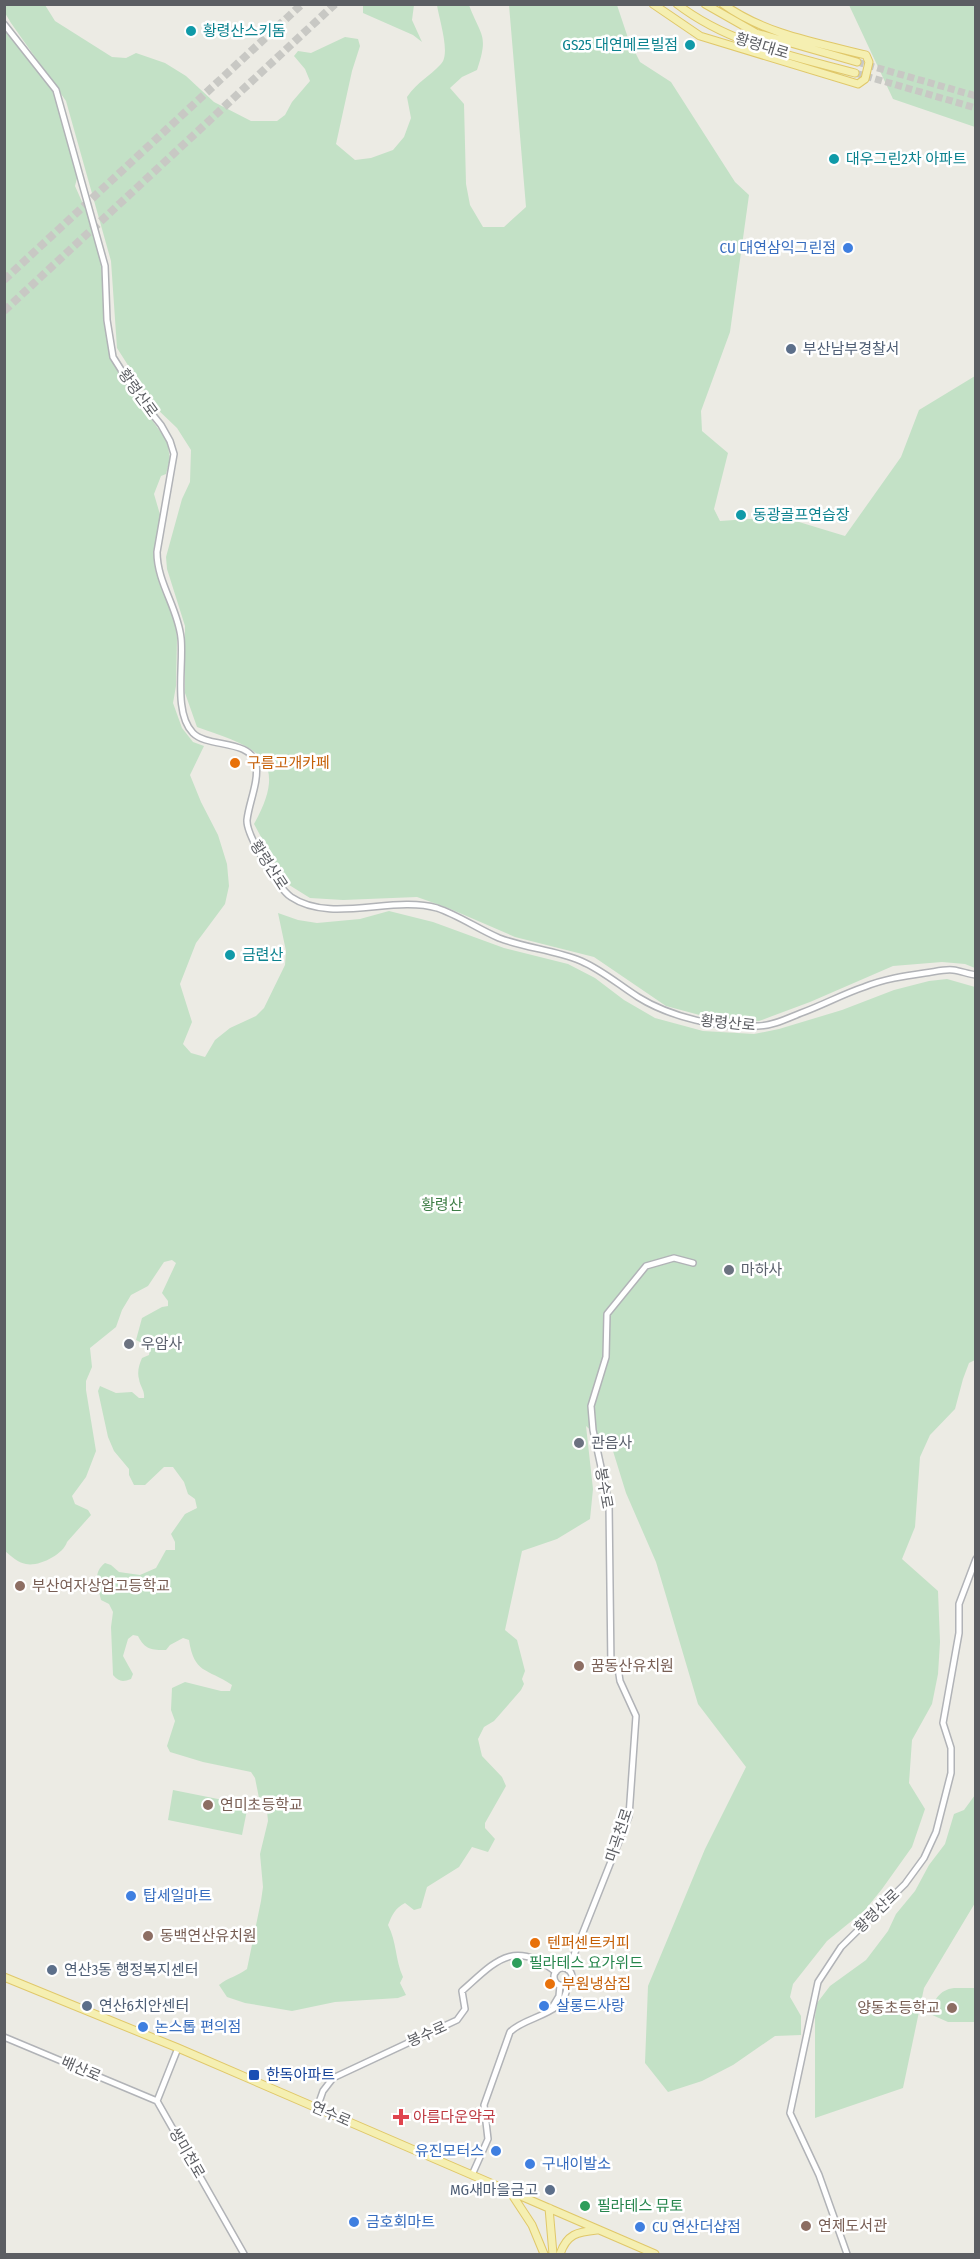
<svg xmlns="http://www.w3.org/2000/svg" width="980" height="2259" viewBox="0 0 980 2259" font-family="'Fira Sans Condensed','Noto Sans KR',sans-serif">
  <rect width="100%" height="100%" fill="#ecebe4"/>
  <path fill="#c3e1c6" d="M 5,5 L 45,5 L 55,21 L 112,57 L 126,58 L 136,53 L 165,63 L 186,76 L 214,102 L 251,121 L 277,121 L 285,115 L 292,102 L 310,81 L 305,69 L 294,56 L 298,51 L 311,53 L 345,37 L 358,39 L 360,46 L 352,71 L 336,144 L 355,160 L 371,158 L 393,150 L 404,137 L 411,118 L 407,97 C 418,81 429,77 441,64 C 451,54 439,19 437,5 L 469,5 C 481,37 489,34 477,70 L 462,77 L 450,88 L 464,104 L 466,184 L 470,205 L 483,227 L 504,227 L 526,207 L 509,5 L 617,5 L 628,38 L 640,62 L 671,82 L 735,182 L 749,195 L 730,332 L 701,411 L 702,431 L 728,453 L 714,509 L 720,521 L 764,518 L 776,515 L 845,536 L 901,457 L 919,410 L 975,376 L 975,968 L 965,964 L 942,962 L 893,966 L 810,1002 L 759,1021 L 707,1017 L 666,1006 L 594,957 L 515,937 L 448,908 L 417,897 L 343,900 L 310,898 L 286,883 L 254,824 C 292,756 253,747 197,727 L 185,693 L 185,626 L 167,569 L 166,557 L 182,499 L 190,482 L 191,450 L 177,428 L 154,406 L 117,348 L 111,261 L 66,101 L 11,23 L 5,13 Z
    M 363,5 L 414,5 L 412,20 L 422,42 L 413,35 L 363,13 Z
    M 849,5 L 975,5 L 975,127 L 893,99 Z
    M 4,27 L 53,90 L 78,174 L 75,186 L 91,222 L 101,262 L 105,323 L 111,357 L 139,402 L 167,441 L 170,459 L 166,474 L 161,476 L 154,494 L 161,518 L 154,561 L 156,573 L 175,623 L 177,638 L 176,686 L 173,703 L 182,728 L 193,742 L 204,746 L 190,775 L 201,802 L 218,835 L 227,864 L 229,886 L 225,904 L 196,943 L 180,984 L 192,1022 L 183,1044 L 191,1053 L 205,1057 L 215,1040 L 230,1028 L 256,1016 L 264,1008 L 285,965 L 286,951 L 278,913 L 298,920 L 317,923 L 360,919 L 389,911 L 433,922 L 504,948 L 568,964 L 595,978 L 624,1000 L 655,1018 L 703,1031 L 754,1034 L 779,1029 L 842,1010 L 894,990 L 929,981 L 947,979 L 975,987 L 975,1360 L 969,1363 L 963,1379 L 955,1409 L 930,1435 L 920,1457 L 915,1527 L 902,1559 L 938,1591 L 940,1642 L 938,1674 L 932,1704 L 912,1740 L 909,1783 L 925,1809 L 912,1847 L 882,1889 L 865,1910 L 827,1941 L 793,1984 L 790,1997 L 801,2016 L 801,2035 L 775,2036 L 733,2065 L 702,2081 L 668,2092 L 645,2063 L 648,1986 L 705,1849 L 746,1767 L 698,1704 L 656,1562 L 626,1493 L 613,1451 L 586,1426 L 593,1489 L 590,1519 L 557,1539 L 522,1551 L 505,1630 L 517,1640 L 525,1671 L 522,1679 L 524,1684 L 521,1690 L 494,1721 L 484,1727 L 478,1739 L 482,1756 L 502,1777 L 506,1786 L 485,1823 L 485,1828 L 495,1839 L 488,1852 L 472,1847 L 459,1867 L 427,1887 L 421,1908 L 414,1910 L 405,1903 C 395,1908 392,1915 388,1925 C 397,1942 395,1960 403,1977 L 400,1983 L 406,1995 L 398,1998 L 335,2002 L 292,2011 L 245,2003 L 227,1997 L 219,1985 C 229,1977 238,1976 247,1969 L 261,1901 L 263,1887 L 260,1854 L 268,1821 L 267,1811 L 259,1798 L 255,1778 L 251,1772 L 203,1762 L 170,1752 L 167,1746 L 175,1721 L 171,1710 L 172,1688 L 185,1682 L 221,1691 L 230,1691 L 232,1685 C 207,1668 194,1674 189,1640 L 183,1638 L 170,1645 L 166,1650 C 152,1650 145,1650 138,1636 L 133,1635 L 128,1639 L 123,1656 L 133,1674 L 131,1679 C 123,1682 119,1682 113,1675 L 111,1627 L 113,1612 L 109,1604 L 101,1600 C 98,1586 92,1573 105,1563 L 111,1565 L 119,1572 L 140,1575 L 156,1568 L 166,1550 L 175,1550 L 175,1542 L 171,1534 L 185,1514 L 197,1508 L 195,1499 L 188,1494 L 184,1482 L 173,1467 L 164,1467 L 145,1485 L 134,1485 L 129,1475 L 129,1469 L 114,1451 L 108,1437 L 98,1391 L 100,1386 L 116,1393 L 132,1392 L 139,1398 L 144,1398 C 145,1390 140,1387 139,1379 C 137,1372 139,1365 142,1358 L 149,1355 L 150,1347 L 136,1340 L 142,1318 L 162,1307 L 168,1306 L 168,1301 L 162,1293 L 176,1263 L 172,1260 L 164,1262 L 148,1286 L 131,1295 L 122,1310 L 116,1327 L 90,1348 L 92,1367 L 86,1381 L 86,1390 L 96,1451 L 86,1477 L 72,1496 L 75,1504 L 88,1510 L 91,1515 L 67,1542 C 63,1555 38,1567 26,1564 C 18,1563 11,1556 5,1551 Z
    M 173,1790 L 248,1805 L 242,1835 L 168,1820 Z
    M 975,1795 L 975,1903 L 924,1988 L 903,2088 L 815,2118 L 815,2017 L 817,2003 L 830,1986 L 866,1960 L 888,1931 L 896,1914 L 915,1891 L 929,1865 L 945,1844 L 954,1814 L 964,1810 Z
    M 954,1988 L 975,1988 L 975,2022 L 948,2022 L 930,2014 C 934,2000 939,1990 954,1988 Z"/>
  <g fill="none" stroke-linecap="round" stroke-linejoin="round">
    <path stroke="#c8c8c4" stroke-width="7" stroke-dasharray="7 3.5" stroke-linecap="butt" d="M 857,62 L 976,96
      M 855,73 L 976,108"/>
    <path stroke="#c8c8c4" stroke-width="8" stroke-dasharray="8 4" stroke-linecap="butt" d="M 4,280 L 302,4
      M 4,311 L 335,4"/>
    <g stroke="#b1b3b7" stroke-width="8">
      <path id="minor" d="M 4,24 L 56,90 L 105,266 L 107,320 L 113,357 L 137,395 L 161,425 L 170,441 L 174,454 L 157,552 C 157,583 178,608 181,638 C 184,664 173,713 193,733 C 208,748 250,739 256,764 C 259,782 249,802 247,820 C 246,835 279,889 291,897 C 331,924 393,895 437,908 C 458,915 478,929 499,938 C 525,948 555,950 581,961 C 602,970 619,985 638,997 C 670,1017 720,1029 758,1026 C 773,1026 788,1018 801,1013 C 823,1005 843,994 864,987 C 884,979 904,976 925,973 C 934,972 944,969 953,970 C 961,971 968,974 976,975
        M554 1977a9 9 0 1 1 18 0a9 9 0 1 1-18 0Z
        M 568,1970 L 629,1816 L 636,1716 L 620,1681 L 618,1668 L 611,1668 L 609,1504 L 593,1430 L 591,1406 L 606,1357 L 607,1314 L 646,1266 L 674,1258 L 693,1263
        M 553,2006 L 559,1996 L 560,1985
        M 4,2037 L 157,2101
        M 178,2048 L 157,2101 L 244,2254
        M 317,2108 L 323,2091 L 333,2078 L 457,2020 L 465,2009 L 462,1991 C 495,1962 513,1938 556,1972
        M 472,2175 L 488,2139 L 484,2105 L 510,2032 C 526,2015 567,2016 567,1985
        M 847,2254 L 819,2175 L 790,2113 L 818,1982 L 841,1947 L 905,1884 L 924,1858 L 936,1832 L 951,1773 L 951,1748 L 943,1723 L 959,1633 L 959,1604 L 976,1559"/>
    </g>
    <g stroke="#e0c86a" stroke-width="9">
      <path id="major" d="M 653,4 L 700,36 L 858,84 L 865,79 L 869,62 L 866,55 C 818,43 764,34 723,4
        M 677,4 C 729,44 793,56 855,73
        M 705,4 L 756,33 L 857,62
        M 4,1977 L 178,2048 L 655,2254
        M 511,2193 L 532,2225 L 544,2254
        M 549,2208 L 553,2254
        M 560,2254 C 567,2234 577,2232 597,2230"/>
    </g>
    <use href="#minor" stroke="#fff" stroke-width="5"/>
    <use href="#major" stroke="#f5efb1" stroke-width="7"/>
  </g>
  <g fill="#0f9aa8" stroke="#fff" stroke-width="2">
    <circle cx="191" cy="31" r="6"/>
    <circle cx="690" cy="45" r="6"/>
    <circle cx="834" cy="159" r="6"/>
    <circle cx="741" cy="515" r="6"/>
    <circle cx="230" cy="955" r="6"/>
  </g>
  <g fill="#3f7fe0" stroke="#fff" stroke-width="2">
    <circle cx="848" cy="248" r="6"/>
    <circle cx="131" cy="1896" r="6"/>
    <circle cx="544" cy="2006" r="6"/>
    <circle cx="143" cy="2027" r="6"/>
    <circle cx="496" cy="2151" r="6"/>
    <circle cx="530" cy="2164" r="6"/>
    <circle cx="354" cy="2222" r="6"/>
    <circle cx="640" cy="2227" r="6"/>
  </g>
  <g fill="#5c6f8a" stroke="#fff" stroke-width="2">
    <circle cx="791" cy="349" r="6"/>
    <circle cx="52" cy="1970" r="6"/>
    <circle cx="87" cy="2006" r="6"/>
    <circle cx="550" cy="2190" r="6"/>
  </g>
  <g fill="#e8710a" stroke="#fff" stroke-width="2">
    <circle cx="235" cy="763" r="6"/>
    <circle cx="535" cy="1943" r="6"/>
    <circle cx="550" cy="1984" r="6"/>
  </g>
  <g fill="#6b7280" stroke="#fff" stroke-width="2">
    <circle cx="729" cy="1270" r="6"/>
    <circle cx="129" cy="1344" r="6"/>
    <circle cx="579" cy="1443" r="6"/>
  </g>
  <g fill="#8d6e63" stroke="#fff" stroke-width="2">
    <circle cx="20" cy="1586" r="6"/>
    <circle cx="579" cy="1666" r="6"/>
    <circle cx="208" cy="1805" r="6"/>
    <circle cx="148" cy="1936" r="6"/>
    <circle cx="952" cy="2008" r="6"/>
    <circle cx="806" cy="2226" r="6"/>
  </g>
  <g fill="#2e9e5b" stroke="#fff" stroke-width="2">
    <circle cx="517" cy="1963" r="6"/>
    <circle cx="585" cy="2206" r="6"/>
  </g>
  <rect fill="#1a4fb4" stroke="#fff" stroke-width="2" x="248" y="2069" width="12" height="12" rx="3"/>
  <path fill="#e0444e" stroke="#fff" stroke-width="2" d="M398 2108h6v6h6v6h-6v6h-6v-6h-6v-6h6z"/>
  <g text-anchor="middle" stroke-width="5" stroke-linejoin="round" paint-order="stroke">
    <g font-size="15" fill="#0d838f" stroke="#fff" text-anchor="start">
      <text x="203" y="36">황령산스키돔</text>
      <text x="678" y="50" text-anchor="end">GS25 대연메르빌점</text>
      <text x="846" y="164">대우그린2차 아파트</text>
      <text x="753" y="520">동광골프연습장</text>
      <text x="242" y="960">금련산</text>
    </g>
    <g font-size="15" fill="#5c5e63" stroke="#fff">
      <text transform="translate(762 46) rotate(17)" y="5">황령대로</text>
      <text transform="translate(138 393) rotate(54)" y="5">황령산로</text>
      <text transform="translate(269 865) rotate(57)" y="5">황령산로</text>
      <text transform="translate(728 1023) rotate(5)" y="5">황령산로</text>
      <text transform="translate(604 1488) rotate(80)" y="5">봉수로</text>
      <text transform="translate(619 1835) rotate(-72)" y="5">마곡천로</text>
      <text transform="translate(877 1911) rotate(-44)" y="5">황령산로</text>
      <text transform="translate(427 2034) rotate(-24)" y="5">봉수로</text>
      <text transform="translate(81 2069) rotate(23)" y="5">배산로</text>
      <text transform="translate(331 2114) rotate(23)" y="5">연수로</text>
      <text transform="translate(187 2153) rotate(60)" y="5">쌍미천로</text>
    </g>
    <g font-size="15" fill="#366cbe" stroke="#fff" text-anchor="start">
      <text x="836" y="253" text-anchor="end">CU 대연삼익그린점</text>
      <text x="143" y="1901">탑세일마트</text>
      <text x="556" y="2011">살롱드사랑</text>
      <text x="155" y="2032">논스톱 편의점</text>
      <text x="484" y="2156" text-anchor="end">유진모터스</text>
      <text x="542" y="2169">구내이발소</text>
      <text x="366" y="2227">금호회마트</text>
      <text x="652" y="2232">CU 연산더샵점</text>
    </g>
    <g font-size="15" fill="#4e5e75" stroke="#fff" text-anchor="start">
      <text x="803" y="354">부산남부경찰서</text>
      <text x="64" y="1975">연산3동 행정복지센터</text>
      <text x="99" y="2011">연산6치안센터</text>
      <text x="538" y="2195" text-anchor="end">MG새마을금고</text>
    </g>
    <g font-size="15" fill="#c56008" stroke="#fff" text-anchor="start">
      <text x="247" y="768">구름고개카페</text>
      <text x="547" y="1948">텐퍼센트커피</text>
      <text x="562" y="1989">부원냉삼집</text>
    </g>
    <g font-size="15" fill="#3f7e47" stroke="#fff">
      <text x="442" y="1210">황령산</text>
    </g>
    <g font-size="15" fill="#5b616d" stroke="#fff" text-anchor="start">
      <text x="741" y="1275">마하사</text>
      <text x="141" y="1349">우암사</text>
      <text x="591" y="1448">관음사</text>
    </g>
    <g font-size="15" fill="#785e54" stroke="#fff" text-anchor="start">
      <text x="32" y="1591">부산여자상업고등학교</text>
      <text x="591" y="1671">꿈동산유치원</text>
      <text x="220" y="1810">연미초등학교</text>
      <text x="160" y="1941">동백연산유치원</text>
      <text x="940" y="2013" text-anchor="end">양동초등학교</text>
      <text x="818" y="2231">연제도서관</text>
    </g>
    <g font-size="15" fill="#27864d" stroke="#fff" text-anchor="start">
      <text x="529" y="1968">필라테스 요가위드</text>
      <text x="597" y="2211">필라테스 뮤토</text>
    </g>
    <g font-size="15" fill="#164399" stroke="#fff" text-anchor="start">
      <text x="266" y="2080">한독아파트</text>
    </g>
    <g font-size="15" fill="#be3a42" stroke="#fff" text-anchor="start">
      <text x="413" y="2122">아름다운약국</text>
    </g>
  </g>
  <rect width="980" height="2259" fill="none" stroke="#5c5e63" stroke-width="12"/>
</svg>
